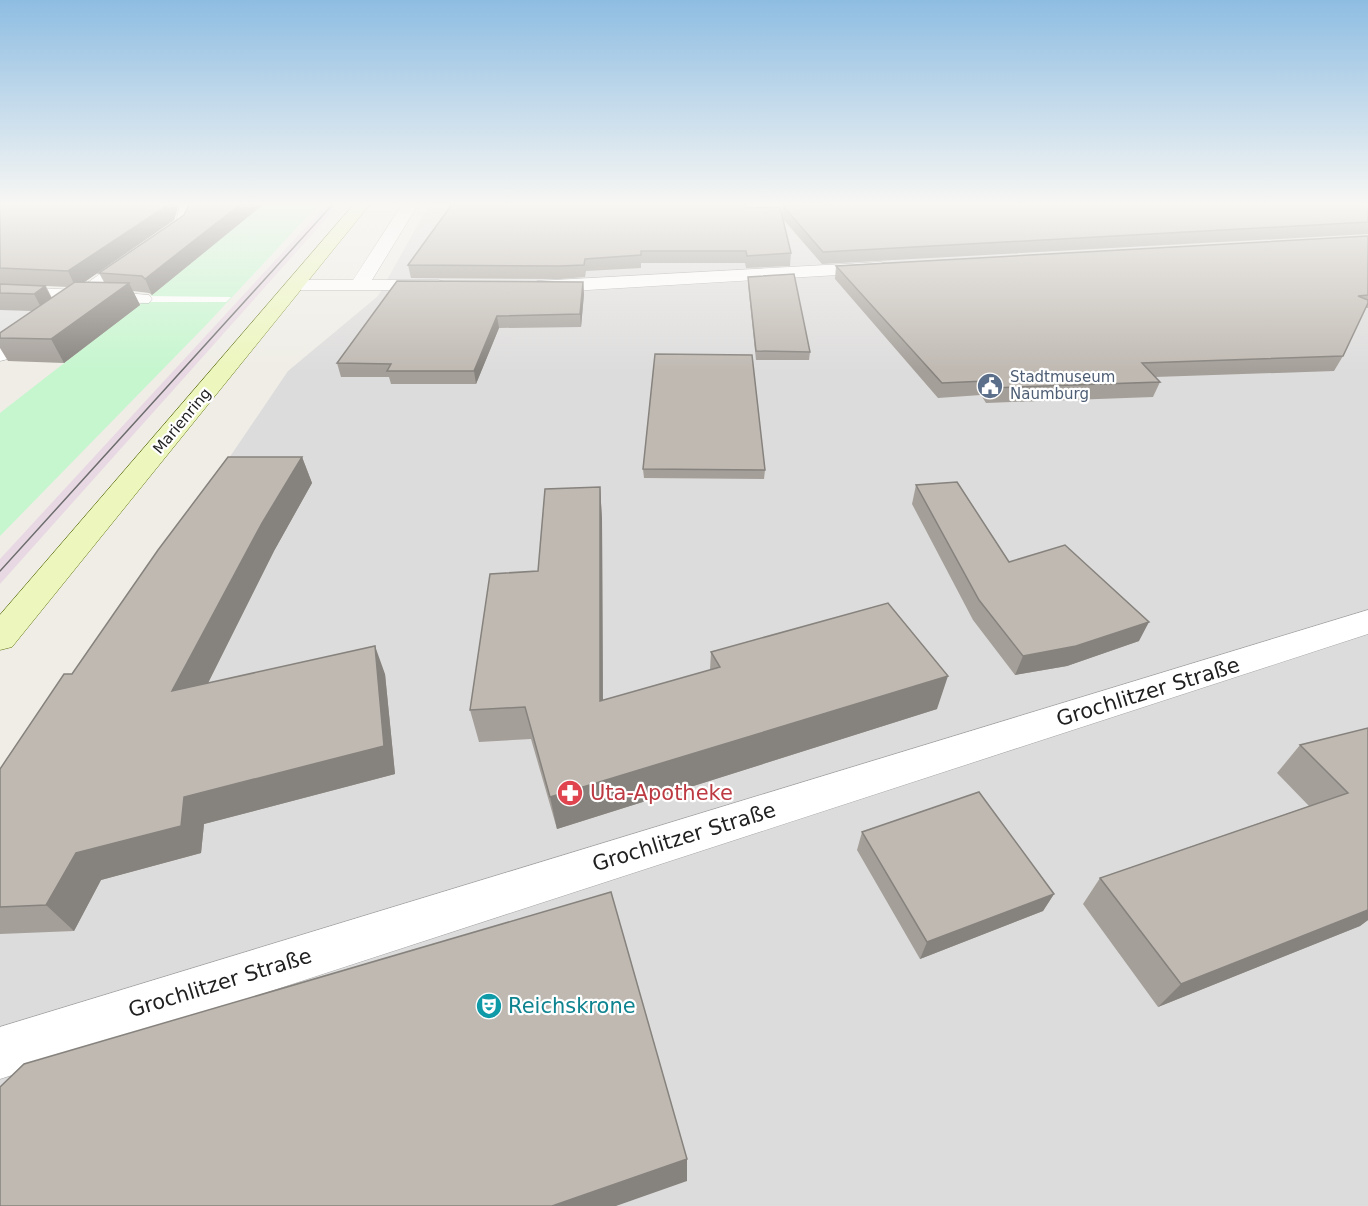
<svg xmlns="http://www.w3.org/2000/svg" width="1368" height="1206" viewBox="0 0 1368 1206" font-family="'DejaVu Sans',sans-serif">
  <rect width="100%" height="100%" fill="#efede6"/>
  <path fill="#dddcdc" d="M 430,203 L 1368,203 L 1368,1206 L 0,1206 L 0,796 L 288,371 L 378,296 Z"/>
  <path fill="#e8d8e3" d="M 328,203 L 340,203 L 0,584 L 0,559 Z"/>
  <path fill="#c5f6ce" d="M 275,203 L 320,203 L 207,324 L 0,536 L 0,413 L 162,287 L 254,207 Z"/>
  <path fill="#e3e3e3" d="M 36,300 L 37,315 L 0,342 L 0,305 Z"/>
  <path fill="#fff" d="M 145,296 L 231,297 L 226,302 L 139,302 Z"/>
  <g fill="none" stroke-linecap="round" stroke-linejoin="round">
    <g stroke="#a3a3a3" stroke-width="1">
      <path id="street" d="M 181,203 L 197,203 L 197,210 L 189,228 L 101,291 L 149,295 L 152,299 L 149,303 L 86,302 L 8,359 L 0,361 L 0,344 L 61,301 L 0,298 L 0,286 L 77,290 L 176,221 Z
        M 403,203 L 419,203 L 372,280 L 438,280 L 445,282 L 448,286 L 445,290 L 289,290 L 286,286 L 296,280 L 353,280 Z
        M 881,262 L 888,264 L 890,268 L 888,272 L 537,293 L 527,287 L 537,281 Z
        M 1368,610 L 1368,634 L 0,1079 L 0,1027 Z"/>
    </g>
    <g stroke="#5c700b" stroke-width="1">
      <path id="secondary" d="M 355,203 L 371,203 L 12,647 L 0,650 L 0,615 Z"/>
    </g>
    <use href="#street" fill="#fff" fill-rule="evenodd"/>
    <use href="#secondary" fill="#edf6bd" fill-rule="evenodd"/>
    <path stroke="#6d6d6d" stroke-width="1.5" d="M 0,571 L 334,203"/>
  </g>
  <path fill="#a49f99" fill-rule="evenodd" d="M 0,203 L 179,203 L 174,220 L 84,282 L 104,282 L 99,273 L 184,215 L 190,203 L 265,203 L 152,295 L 149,293 L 133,291 L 140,305 L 64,363 L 8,361 L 0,348 L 0,338 L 33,311 L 0,310 ZM 46,286 L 68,287 L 52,298 Z
    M 1368,203 L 1368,234 L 822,264 L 783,219 L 791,253 L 790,266 L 746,268 L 745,263 L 641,263 L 641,268 L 586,271 L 585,277 L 561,279 L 411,278 L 408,265 L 747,208 L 782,216 L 783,206 Z
    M 1368,236 L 1368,308 L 1365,308 L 1343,356 L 1334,371 L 1155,377 L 1160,382 L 1153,397 L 986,403 L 981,395 L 938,398 L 835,279 L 836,266 Z
    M 748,277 L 810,352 L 809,360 L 756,360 L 748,284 Z
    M 583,282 L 584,294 L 581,327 L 499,328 L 476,384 L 391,384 L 389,377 L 341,377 L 337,363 Z
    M 302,457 L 312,483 L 274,551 L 208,683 L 385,674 L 395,774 L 204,824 L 201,853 L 101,880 L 74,931 L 0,934 L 0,769 L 72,674 Z
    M 643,469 L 765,470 L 764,479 L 644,478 Z
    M 916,485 L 1009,562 L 1139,641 L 1067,666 L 1015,675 L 973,620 L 912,504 Z
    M 600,487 L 602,519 L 603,700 L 710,670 L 711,652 L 937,709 L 557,829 L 531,739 L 479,742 L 470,710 L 538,571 Z
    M 1368,728 L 1368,920 L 1360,926 L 1158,1007 L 1083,904 L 1100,878 L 1309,806 L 1277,773 L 1300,745 Z
    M 862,832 L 1054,894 L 1043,911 L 920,959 L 857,850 Z"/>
  <path fill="#86827d" d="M 169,203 L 179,203 L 174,220 L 76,288 L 68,271 Z
    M 242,203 L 265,203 L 152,295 L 145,279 Z
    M 583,282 L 584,294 L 581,327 L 580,314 Z
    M 129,283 L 140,305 L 64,363 L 51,339 Z
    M 45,286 L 54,303 L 43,311 L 34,294 Z
    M 497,316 L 499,328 L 476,384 L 474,371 Z
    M 302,457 L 312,483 L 274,551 L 190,719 L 172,691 L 262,523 Z
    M 600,487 L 602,519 L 603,734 L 600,701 Z
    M 1149,622 L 1139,641 L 1067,666 L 1015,675 L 1023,656 Z
    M 375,646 L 385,674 L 395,774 L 204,824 L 201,853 L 101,880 L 74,931 L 46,905 L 76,853 L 184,797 Z
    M 948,676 L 937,709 L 557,829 L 550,797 Z
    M 1054,894 L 1043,911 L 920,959 L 927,942 Z
    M 1368,910 L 1368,920 L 1360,926 L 1158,1007 L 1181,984 Z
    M 687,1159 L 687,1181 L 616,1206 L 552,1206 Z"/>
  <path fill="#bfb9b2" stroke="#86827d" stroke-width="1.5" d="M 0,203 L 169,203 L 168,205 L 68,271 L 0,268 Z
    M 190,203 L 242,203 L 145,279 L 142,276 L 99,273 L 184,215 Z
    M 453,203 L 746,203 L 747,208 L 780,207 L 791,253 L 747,256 L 746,251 L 641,251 L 641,255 L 585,259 L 584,265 L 560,266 L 408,265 Z
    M 865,203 L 1368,203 L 1368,222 L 823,252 L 783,206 Z
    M 1368,236 L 1368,295 L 1358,296 L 1368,300 L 1368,303 L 1343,356 L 1142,363 L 1160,382 L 990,388 L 985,381 L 942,383 L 836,266 Z
    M 794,274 L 810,352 L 756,351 L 748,277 Z
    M 397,281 L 583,282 L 580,314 L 497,316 L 474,371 L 387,371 L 391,364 L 337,363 Z
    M 75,282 L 129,283 L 51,339 L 0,338 L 0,333 Z
    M 0,284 L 45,286 L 34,294 L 0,293 Z
    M 655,354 L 752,355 L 765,470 L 643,469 Z
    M 228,457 L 302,457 L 262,523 L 172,691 L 375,646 L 384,746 L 184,797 L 181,826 L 76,853 L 46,905 L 0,907 L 0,769 L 64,674 L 72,674 L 158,550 Z
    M 957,482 L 1009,562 L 1065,545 L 1149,622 L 1076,646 L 1023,656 L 979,600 L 916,485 Z
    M 600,487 L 600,701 L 720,667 L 711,652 L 888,603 L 948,676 L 550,797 L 525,707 L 470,710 L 490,574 L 538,571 L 545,489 Z
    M 1368,728 L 1368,910 L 1181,984 L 1100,878 L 1348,793 L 1300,745 Z
    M 979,792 L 1054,894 L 927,942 L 862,832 Z
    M 611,892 L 687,1159 L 552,1206 L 0,1206 L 0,1087 L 24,1064 Z"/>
  <linearGradient id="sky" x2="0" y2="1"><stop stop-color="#8ebde2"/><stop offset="0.55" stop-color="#f8f7f4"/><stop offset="1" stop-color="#f8f7f4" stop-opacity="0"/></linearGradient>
  <rect width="1368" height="371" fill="url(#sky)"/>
  <defs>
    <g id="civic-disc" transform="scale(1.35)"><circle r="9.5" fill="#5c6f8a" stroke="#fff"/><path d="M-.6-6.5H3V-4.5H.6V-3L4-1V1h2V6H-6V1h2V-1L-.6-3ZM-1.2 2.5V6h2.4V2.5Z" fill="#fff"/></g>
    <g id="pharmacy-disc" transform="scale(1.35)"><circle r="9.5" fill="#e0444e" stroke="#fff"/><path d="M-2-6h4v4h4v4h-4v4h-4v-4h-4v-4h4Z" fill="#fff"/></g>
    <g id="theatre-disc" transform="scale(1.35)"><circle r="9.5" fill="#0f9aa8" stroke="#fff"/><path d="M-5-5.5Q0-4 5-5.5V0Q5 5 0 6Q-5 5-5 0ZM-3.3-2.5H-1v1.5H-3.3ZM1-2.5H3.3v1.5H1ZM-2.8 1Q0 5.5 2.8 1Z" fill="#fff"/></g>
  </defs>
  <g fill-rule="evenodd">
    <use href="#civic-disc" x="990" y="386"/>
    <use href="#pharmacy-disc" x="570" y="793"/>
    <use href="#theatre-disc" x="489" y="1006"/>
  </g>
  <g text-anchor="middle" stroke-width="4.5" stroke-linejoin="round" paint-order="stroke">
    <g font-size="15" fill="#4e5e75" stroke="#fff" text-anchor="start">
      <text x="1010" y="382">Stadtmuseum<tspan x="1010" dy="17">Naumburg</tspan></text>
    </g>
    <g font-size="15" fill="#1f1f1f" stroke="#fff">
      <text transform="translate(182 421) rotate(-50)" y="5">Marienring</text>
    </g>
    <g font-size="21" fill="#1f1f1f" stroke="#fff">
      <text transform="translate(1148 692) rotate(-17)" y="7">Grochlitzer Straße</text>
      <text transform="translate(684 837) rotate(-17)" y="7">Grochlitzer Straße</text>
      <text transform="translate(220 983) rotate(-17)" y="7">Grochlitzer Straße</text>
    </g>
    <g font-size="21" fill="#be3a42" stroke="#fff" text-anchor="start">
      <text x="590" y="800">Uta-Apotheke</text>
    </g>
    <g font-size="21" fill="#0d838f" stroke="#fff" text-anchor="start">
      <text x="508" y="1013">Reichskrone</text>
    </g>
  </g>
</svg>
